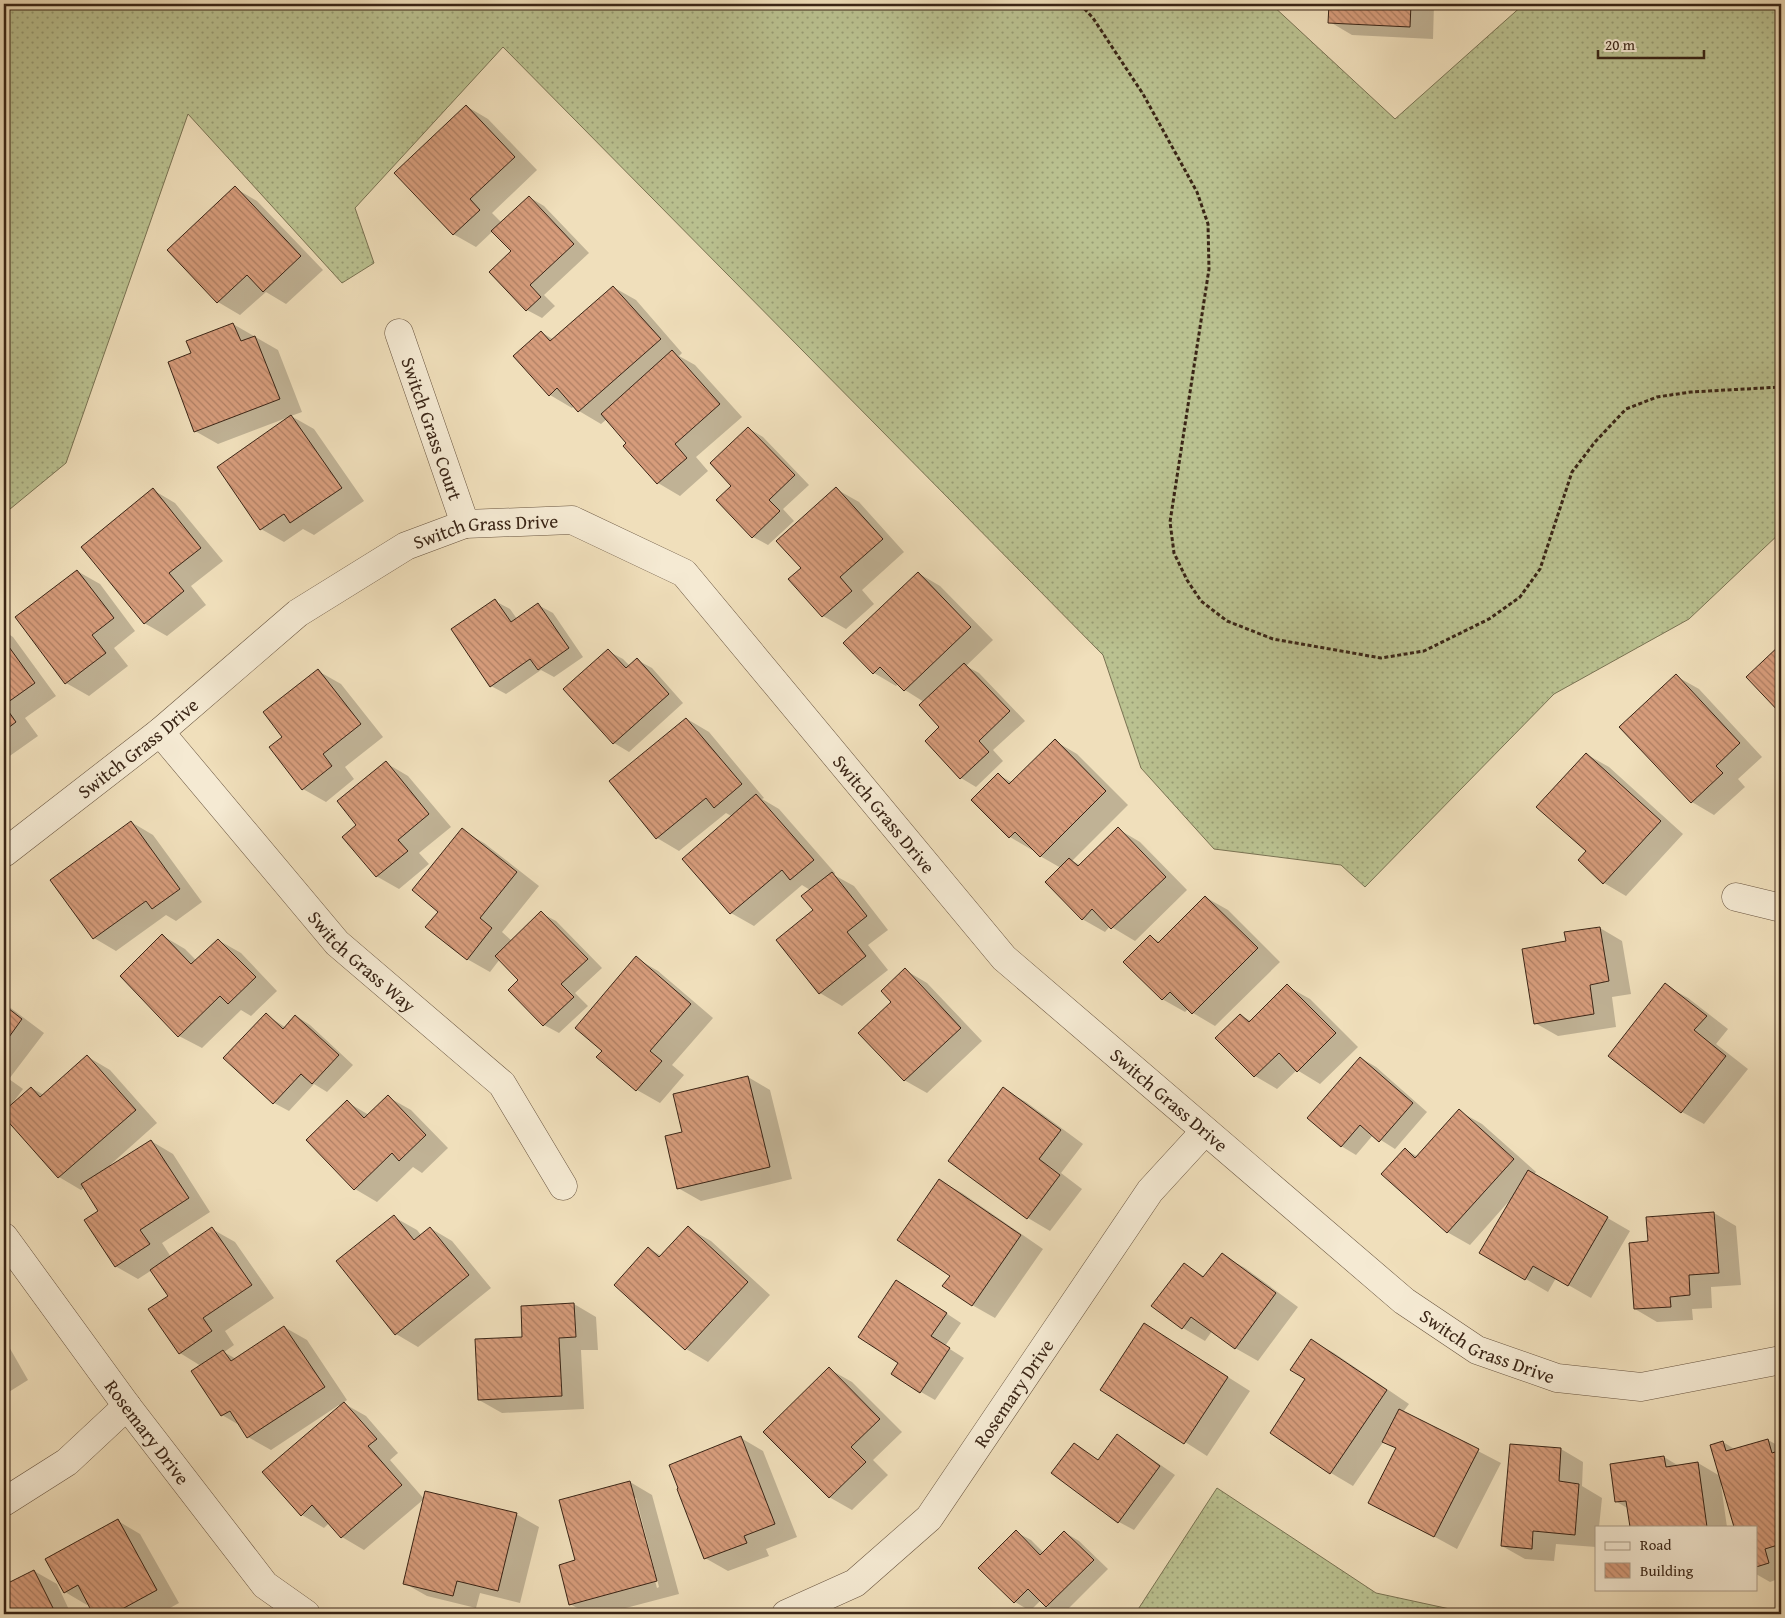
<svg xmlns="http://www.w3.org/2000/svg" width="1785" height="1618" viewBox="0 0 1785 1618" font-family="'Gentium Book Plus',serif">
  <defs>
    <pattern id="grass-dots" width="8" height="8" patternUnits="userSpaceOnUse" patternTransform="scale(1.25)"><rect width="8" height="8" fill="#bac190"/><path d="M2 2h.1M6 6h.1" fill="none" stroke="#989d75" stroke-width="1.8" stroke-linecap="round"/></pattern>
    <pattern id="building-back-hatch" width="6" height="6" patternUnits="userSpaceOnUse" patternTransform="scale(1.25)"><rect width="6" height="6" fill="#d69c7b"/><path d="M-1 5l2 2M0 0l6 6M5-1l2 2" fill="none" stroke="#af7f64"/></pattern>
  </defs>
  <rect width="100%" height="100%" fill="#f0dfbb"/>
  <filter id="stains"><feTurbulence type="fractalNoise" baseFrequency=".004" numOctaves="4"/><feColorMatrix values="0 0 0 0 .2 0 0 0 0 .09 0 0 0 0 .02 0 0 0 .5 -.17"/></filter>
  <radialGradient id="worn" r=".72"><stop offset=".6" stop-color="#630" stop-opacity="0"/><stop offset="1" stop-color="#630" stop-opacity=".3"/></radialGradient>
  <path fill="url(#grass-dots)" stroke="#7a7353" d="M 4,4 L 1271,4 L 1395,119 L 1524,4 L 1781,4 L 1781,532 L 1689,619 L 1554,694 L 1365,887 L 1341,865 L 1214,849 L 1141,768 L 1103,655 L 503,47 L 355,208 L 374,263 L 342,283 L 188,114 L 66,463 L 4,514 Z
    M 1217,1488 L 1376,1593 L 1473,1614 L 1135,1614 Z"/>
  <path fill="#0003" fill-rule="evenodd" d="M 1331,4 L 1434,4 L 1433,39 L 1352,35 L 1330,22 Z
    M 466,106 L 488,119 L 537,170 L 492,213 L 502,223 L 529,197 L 544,206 L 589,253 L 544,295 L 555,306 L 542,318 L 527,310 L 513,251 L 493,231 L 476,247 L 453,234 Z
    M 235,188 L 257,201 L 323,270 L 286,304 L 266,292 L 240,315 L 218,302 L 169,250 Z
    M 613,287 L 636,300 L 682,353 L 679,356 L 695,365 L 742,417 L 696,457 L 708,471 L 680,496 L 658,483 L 624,446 L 628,443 L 607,419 L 601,424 L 579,411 L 574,406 L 572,408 L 550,395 L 541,332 L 554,340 Z
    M 233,324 L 278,350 L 302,412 L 291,416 L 314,429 L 364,501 L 314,535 L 303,529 L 284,542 L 261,529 L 289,417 L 218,444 L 195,431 L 193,354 Z
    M 748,428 L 763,437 L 809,485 L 783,509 L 794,521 L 768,545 L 753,537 L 733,486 Z
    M 836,489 L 859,502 L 904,552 L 862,590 L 874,604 L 846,629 L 823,616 L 790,579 L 803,568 Z
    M 153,490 L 175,503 L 223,561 L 191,586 L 206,605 L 167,636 L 144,623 Z
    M 77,571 L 100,584 L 135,631 L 114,648 L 128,666 L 89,696 L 66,683 Z
    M 918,573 L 940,586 L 993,640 L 966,666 L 979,673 L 1025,721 L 993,750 L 1003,761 L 976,787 L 961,778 L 926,741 L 941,727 L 924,702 L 905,690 L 898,684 L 896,686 L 874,673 Z
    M 495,601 L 510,609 L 517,619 L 538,605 L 553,613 L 583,657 L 554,677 L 541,670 L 506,694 L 491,686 Z
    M 4,631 L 13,637 L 56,696 L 25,718 L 38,736 L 4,760 Z
    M 1781,646 L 1781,712 L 1748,677 Z
    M 608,651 L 623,659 L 630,666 L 637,660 L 652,668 L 683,703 L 629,752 L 614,743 L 565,689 Z
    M 318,671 L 341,684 L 383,737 L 345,767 L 354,779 L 326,802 L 303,789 Z
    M 1676,676 L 1699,689 L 1762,757 L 1738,779 L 1745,787 L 1714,815 L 1692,802 L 1621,727 Z
    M 687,719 L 709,732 L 764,798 L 762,799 L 779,809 L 835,873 L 834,875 L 854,886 L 888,930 L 868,945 L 888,970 L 842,1006 L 820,993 L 815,911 L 810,890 L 802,885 L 754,926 L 731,913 L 684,859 L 733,817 L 726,813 L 679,851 L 657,838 Z
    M 1781,719 L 1781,730 L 1776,724 Z
    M 1055,741 L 1077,754 L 1128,805 L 1072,861 L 1080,865 L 1118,829 L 1140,842 L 1187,890 L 1135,941 L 1110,926 L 1105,932 L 1082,919 L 1061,868 L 1040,856 L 1033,849 L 1032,850 L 1010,837 L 999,775 L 1013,783 Z
    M 1586,754 L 1609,767 L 1683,834 L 1626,896 L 1604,883 L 1587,851 Z
    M 386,763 L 408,776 L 451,827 L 419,853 L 429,864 L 399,889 L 376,876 Z
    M 131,822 L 153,835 L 202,902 L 176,921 L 166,915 L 116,951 L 94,938 Z
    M 462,830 L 484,843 L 539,886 L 502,932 L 512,941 L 541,913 L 556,921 L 602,968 L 575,993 L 588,1006 L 559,1033 L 544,1025 L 520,980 L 500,959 L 490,972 L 467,959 L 440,911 Z
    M 1205,897 L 1228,910 L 1280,962 L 1215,1026 L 1193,1013 L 1188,1009 L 1185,1012 L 1162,999 L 1150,936 L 1160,942 Z
    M 1600,928 L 1622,941 L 1631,994 L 1612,997 L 1616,1027 L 1558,1036 L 1535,1023 L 1567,942 Z
    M 163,936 L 185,949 L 197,961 L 218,940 L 241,953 L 277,991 L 251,1016 L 241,1010 L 202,1048 L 179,1036 Z
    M 636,958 L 658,971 L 713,1018 L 672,1065 L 684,1075 L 660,1103 L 637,1090 L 598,1057 L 603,1050 Z
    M 905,970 L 927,983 L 982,1041 L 927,1093 L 904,1080 L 893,1002 Z
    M 1665,985 L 1688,998 L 1728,1029 L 1716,1044 L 1748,1069 L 1704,1124 L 1682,1112 Z
    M 1287,986 L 1310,999 L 1358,1047 L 1320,1084 L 1297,1070 L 1277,1089 L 1255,1076 L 1217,1038 L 1240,1015 L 1251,1021 Z
    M 4,1003 L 44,1033 L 9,1079 L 23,1089 L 12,1104 L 31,1088 L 44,1095 L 88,1057 L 110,1070 L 157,1123 L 110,1165 L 111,1166 L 151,1141 L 173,1154 L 210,1212 L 162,1243 L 171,1257 L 212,1229 L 235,1242 L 274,1298 L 225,1331 L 234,1345 L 224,1352 L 236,1359 L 284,1327 L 307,1340 L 347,1400 L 343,1403 L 366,1416 L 398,1453 L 390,1460 L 424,1499 L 364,1550 L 342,1537 L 329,1523 L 324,1528 L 302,1515 L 340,1406 L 339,1405 L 271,1450 L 248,1437 L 241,1426 L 222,1415 L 201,1366 L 180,1353 L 170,1297 L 152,1270 L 138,1279 L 115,1266 L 100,1211 L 85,1187 L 81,1190 L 59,1177 L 4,1115 Z
    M 266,1015 L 285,1027 L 296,1016 L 310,1025 L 353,1065 L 327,1092 L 314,1084 L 289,1111 L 274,1103 Z
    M 1361,1058 L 1376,1067 L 1427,1112 L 1395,1149 L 1373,1135 L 1356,1155 L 1341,1146 Z
    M 748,1077 L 770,1090 L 792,1179 L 701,1201 L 678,1188 L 683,1133 Z
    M 1003,1089 L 1026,1102 L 1083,1144 L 1061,1173 L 1082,1189 L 1050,1231 L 1028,1218 L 950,1161 Z
    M 388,1097 L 411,1110 L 448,1148 L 422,1173 L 413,1167 L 377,1202 L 355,1189 L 347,1102 L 369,1115 Z
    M 1459,1111 L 1482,1124 L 1536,1172 L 1533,1175 L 1630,1231 L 1591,1298 L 1556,1278 L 1548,1292 L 1481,1253 L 1510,1200 L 1470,1245 L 1447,1232 L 1405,1149 L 1418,1157 Z
    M 939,1180 L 962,1193 L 1043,1249 L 995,1318 L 972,1305 Z
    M 1714,1213 L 1736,1226 L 1741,1285 L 1711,1287 L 1712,1308 L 1692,1309 L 1693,1320 L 1657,1322 L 1635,1309 L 1649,1242 Z
    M 394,1217 L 417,1230 L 421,1235 L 430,1228 L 452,1241 L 491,1288 L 418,1347 L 396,1334 Z
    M 688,1228 L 711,1241 L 770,1295 L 708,1362 L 686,1349 L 649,1249 L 662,1256 Z
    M 1222,1255 L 1245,1268 L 1298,1307 L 1258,1361 L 1235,1348 L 1212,1331 L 1205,1341 L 1183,1328 L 1184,1264 L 1205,1277 Z
    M 911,1290 L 961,1323 L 945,1346 L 964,1358 L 935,1400 L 921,1392 L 899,1363 Z
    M 574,1304 L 596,1317 L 598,1350 L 581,1350 L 584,1409 L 502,1413 L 479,1400 L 524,1338 Z
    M 1144,1324 L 1250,1391 L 1207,1456 L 1102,1389 Z
    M 4,1338 L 28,1380 L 4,1395 Z
    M 1312,1341 L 1334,1353 L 1409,1404 L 1403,1412 L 1501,1463 L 1457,1549 L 1391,1513 L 1397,1449 L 1384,1441 L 1353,1486 L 1331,1473 Z
    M 829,1369 L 852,1382 L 902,1432 L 873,1460 L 888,1475 L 852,1510 L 829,1497 Z
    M 1117,1436 L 1132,1445 L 1175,1475 L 1134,1530 L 1119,1522 L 1052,1473 L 1074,1444 L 1099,1460 Z
    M 741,1438 L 763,1451 L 797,1537 L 766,1549 L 769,1556 L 728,1571 L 705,1558 Z
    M 1768,1440 L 1781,1447 L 1781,1578 L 1770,1582 L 1756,1574 L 1756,1527 L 1723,1485 L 1721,1485 L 1727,1527 L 1631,1527 L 1629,1509 L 1617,1502 L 1664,1457 L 1679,1466 L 1698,1463 L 1720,1476 L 1723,1442 L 1736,1450 Z
    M 1561,1449 L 1583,1462 L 1582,1486 L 1602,1498 L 1599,1527 L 1596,1527 L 1596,1547 L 1556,1544 L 1554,1561 L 1525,1559 L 1502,1546 Z
    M 630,1482 L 652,1495 L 679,1594 L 603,1614 L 588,1614 L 570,1604 L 577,1561 ZM 633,1498 L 636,1498 L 659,1587 L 657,1588 Z
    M 516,1514 L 539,1527 L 520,1603 L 480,1593 L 476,1608 L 427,1596 L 404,1583 Z
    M 118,1521 L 140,1534 L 179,1603 L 159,1614 L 95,1614 L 89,1604 L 87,1605 L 65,1592 Z
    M 1016,1532 L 1031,1540 L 1044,1553 L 1064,1532 L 1079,1541 L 1108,1569 L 1063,1614 L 1047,1606 L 1041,1600 L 1030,1611 L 1015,1602 L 980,1568 Z
    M 34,1571 L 57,1584 L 71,1614 L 4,1614 L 4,1587 Z
    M 952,1608 L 963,1614 L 943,1614 Z
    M 990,1611 L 995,1614 L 985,1614 Z"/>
  <path fill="url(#building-back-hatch)" stroke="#3a2516" d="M 1329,4 L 1411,4 L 1410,27 L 1328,23 Z
    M 466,105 L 515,157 L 470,199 L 480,210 L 453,235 L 394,173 Z
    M 235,186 L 301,256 L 263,292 L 247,275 L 217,303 L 167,250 Z
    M 529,196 L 574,244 L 530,285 L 541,297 L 526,311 L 489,272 L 511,251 L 491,231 Z
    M 613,286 L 661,339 L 578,412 L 557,388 L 549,396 L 513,356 L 541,331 L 550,341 Z
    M 233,323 L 241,341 L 255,336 L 280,399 L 194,432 L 168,362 L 191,353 L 186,341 Z
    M 672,350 L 720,404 L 675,444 L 687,458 L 657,484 L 623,446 L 626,443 L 601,414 Z
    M 291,415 L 342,488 L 290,523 L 284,514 L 260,530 L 217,467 Z
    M 748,427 L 795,475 L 769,500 L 780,511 L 752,538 L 716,500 L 731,486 L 710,463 Z
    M 836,487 L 883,539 L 840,577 L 852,591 L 822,617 L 788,579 L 801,568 L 776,541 Z
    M 153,488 L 201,548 L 169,573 L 184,591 L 144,624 L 81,547 Z
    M 77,570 L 114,618 L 92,635 L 106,653 L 65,684 L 15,617 Z
    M 918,572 L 971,627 L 904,691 L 880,667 L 873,674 L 843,643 Z
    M 495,599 L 511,622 L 538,603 L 569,648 L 538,670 L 530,659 L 490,687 L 451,629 Z
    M 4,640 L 35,683 L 4,705 Z
    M 1781,644 L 1781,714 L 1746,677 Z
    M 608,649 L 626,668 L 637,658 L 669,694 L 613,744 L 563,689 Z
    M 964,663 L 1010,711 L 979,741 L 989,752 L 960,779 L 925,741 L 939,727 L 919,705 Z
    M 318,669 L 361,724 L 323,754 L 332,766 L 302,790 L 269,747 L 282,737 L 263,712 Z
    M 1676,674 L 1740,743 L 1716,766 L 1723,773 L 1691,803 L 1619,727 Z
    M 4,705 L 16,722 L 4,731 Z
    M 686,718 L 742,784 L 714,808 L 706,798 L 656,839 L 609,781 Z
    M 1055,739 L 1106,791 L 1040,857 L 1015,832 L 1009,838 L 971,800 L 998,773 L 1009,784 Z
    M 1586,753 L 1661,821 L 1603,884 L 1578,860 L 1586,851 L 1536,807 Z
    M 386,761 L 429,814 L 398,840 L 408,851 L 376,877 L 342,837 L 356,825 L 337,801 Z
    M 756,794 L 814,860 L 790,880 L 782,870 L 730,914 L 682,859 Z
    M 131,821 L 180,889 L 152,909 L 146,901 L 93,939 L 50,880 Z
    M 1118,827 L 1166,877 L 1111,929 L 1092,909 L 1082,920 L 1045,882 L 1069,858 L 1078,866 Z
    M 462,828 L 517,872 L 480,918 L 492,928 L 467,960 L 425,927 L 438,912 L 412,890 Z
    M 832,872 L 867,916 L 847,932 L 866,956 L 819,994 L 776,940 L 813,910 L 801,896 Z
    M 1205,896 L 1258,948 L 1192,1014 L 1170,992 L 1162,1000 L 1123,962 L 1150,935 L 1158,943 Z
    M 541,911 L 588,959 L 561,984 L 574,997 L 543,1026 L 508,990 L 518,980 L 495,956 Z
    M 1600,927 L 1609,981 L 1590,985 L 1594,1014 L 1534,1024 L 1522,949 L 1566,941 L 1564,932 Z
    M 162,934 L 191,964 L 218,939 L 256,977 L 228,1004 L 220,996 L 178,1037 L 120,976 Z
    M 636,956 L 691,1004 L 650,1051 L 662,1061 L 636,1091 L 596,1057 L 602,1051 L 575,1028 Z
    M 905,968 L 961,1028 L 904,1081 L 858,1033 L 891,1002 L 881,991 Z
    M 1665,983 L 1707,1016 L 1694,1030 L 1726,1056 L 1681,1113 L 1608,1056 Z
    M 1287,984 L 1336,1033 L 1297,1072 L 1279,1053 L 1254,1077 L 1215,1038 L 1240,1014 L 1249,1022 Z
    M 4,1005 L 22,1019 L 4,1044 Z
    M 266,1013 L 283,1029 L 295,1015 L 339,1055 L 312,1084 L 301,1074 L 273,1104 L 223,1058 Z
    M 87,1055 L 136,1110 L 58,1178 L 4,1117 L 4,1111 L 31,1087 L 40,1097 Z
    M 1360,1057 L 1413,1103 L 1379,1142 L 1360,1125 L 1341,1147 L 1307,1118 Z
    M 748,1076 L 770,1167 L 677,1189 L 665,1136 L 682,1132 L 673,1094 Z
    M 1003,1087 L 1061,1130 L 1039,1159 L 1060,1175 L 1027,1219 L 948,1161 Z
    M 388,1095 L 426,1135 L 399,1161 L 392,1153 L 354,1190 L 306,1140 L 347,1100 L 364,1118 Z
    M 1459,1109 L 1514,1159 L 1447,1233 L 1381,1174 L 1405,1148 L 1415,1158 Z
    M 151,1140 L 189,1198 L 140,1230 L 150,1244 L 115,1267 L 84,1220 L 98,1211 L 81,1184 Z
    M 1528,1170 L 1608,1217 L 1568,1286 L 1533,1266 L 1525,1280 L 1479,1253 Z
    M 939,1179 L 1021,1235 L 972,1306 L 942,1286 L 950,1276 L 897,1240 Z
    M 1714,1212 L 1719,1273 L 1689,1275 L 1690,1295 L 1670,1297 L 1671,1307 L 1634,1309 L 1629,1243 L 1648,1241 L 1646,1217 Z
    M 394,1215 L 414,1240 L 430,1227 L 469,1275 L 395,1335 L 336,1261 Z
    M 688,1226 L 748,1282 L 685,1350 L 614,1285 L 648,1247 L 659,1257 Z
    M 212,1227 L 252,1285 L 203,1318 L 212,1331 L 179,1354 L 148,1309 L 168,1296 L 150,1270 Z
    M 1222,1253 L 1276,1293 L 1235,1349 L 1191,1317 L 1182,1329 L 1151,1306 L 1184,1263 L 1203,1277 Z
    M 896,1280 L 947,1313 L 931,1336 L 950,1348 L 920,1393 L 891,1374 L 898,1363 L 858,1337 Z
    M 574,1303 L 576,1337 L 559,1338 L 562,1396 L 478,1400 L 475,1339 L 522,1337 L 521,1306 Z
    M 1144,1323 L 1228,1377 L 1184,1444 L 1100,1390 Z
    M 284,1326 L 325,1387 L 247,1438 L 230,1411 L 221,1416 L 191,1371 L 223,1350 L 231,1361 Z
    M 1311,1339 L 1387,1390 L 1330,1474 L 1270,1433 L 1305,1379 L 1290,1370 Z
    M 829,1367 L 880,1419 L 851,1447 L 866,1462 L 829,1498 L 763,1432 Z
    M 344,1402 L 377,1439 L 368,1446 L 402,1485 L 341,1538 L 312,1505 L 301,1516 L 262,1472 Z
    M 1399,1409 L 1479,1449 L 1434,1537 L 1368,1503 L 1396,1448 L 1382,1442 Z
    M 1117,1434 L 1160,1466 L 1118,1523 L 1051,1473 L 1074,1443 L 1098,1460 Z
    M 741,1436 L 775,1524 L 744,1536 L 747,1543 L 704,1559 L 677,1489 L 678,1488 L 669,1465 Z
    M 1768,1439 L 1772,1453 L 1781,1450 L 1781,1544 L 1765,1549 L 1769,1563 L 1756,1567 L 1756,1527 L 1734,1527 L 1710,1445 L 1723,1441 L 1726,1451 Z
    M 1510,1444 L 1561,1448 L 1559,1481 L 1579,1484 L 1575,1535 L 1533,1531 L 1532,1549 L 1501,1546 Z
    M 1664,1456 L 1666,1467 L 1698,1462 L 1707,1527 L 1630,1527 L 1626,1501 L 1615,1502 L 1610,1464 Z
    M 630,1481 L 657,1581 L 569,1605 L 559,1565 L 575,1560 L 559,1500 Z
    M 425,1491 L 517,1513 L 498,1591 L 457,1581 L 453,1596 L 403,1584 Z
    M 118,1519 L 157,1590 L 113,1614 L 93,1614 L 78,1585 L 64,1593 L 45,1559 Z
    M 1016,1530 L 1040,1555 L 1064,1531 L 1094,1560 L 1046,1607 L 1028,1589 L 1014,1603 L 978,1568 Z
    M 34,1570 L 56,1614 L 4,1614 L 4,1585 Z"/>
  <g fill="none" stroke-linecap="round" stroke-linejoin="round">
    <g stroke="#68543f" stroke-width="29">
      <g id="minor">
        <path id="s1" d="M 399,333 L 465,524"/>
        <path id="s2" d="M 160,732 L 337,943 L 502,1084 L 563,1186"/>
        <path id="s3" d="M 4,853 L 160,732 L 298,613 L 406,546 L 465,524 L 572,520 L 684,573 L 1004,958 L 1404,1301 L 1477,1350 L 1557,1378 L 1641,1387 L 1781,1360"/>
        <path d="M 1736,897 L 1781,908"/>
        <path id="s4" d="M 4,1237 L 127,1406 L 265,1585 L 306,1614"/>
        <path d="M 4,1502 L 67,1462 L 127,1406"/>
        <path id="s5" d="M 786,1614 L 855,1583 L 929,1518 L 1150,1191 L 1205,1131"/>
      </g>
    </g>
    <path stroke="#3a2516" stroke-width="3" stroke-dasharray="4 2.5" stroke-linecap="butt" d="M 1080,4 L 1093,18 L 1143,94 L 1197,192 L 1208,224 L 1209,269 L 1170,522 L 1174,553 L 1187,580 L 1201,601 L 1227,621 L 1273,639 L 1381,658 L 1424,651 L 1489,619 L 1520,597 L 1540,569 L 1572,472 L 1595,442 L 1626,409 L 1657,397 L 1691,392 L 1781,387"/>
    <use href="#minor" stroke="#f5ead3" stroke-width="28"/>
  </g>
  <g text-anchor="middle" stroke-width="4" stroke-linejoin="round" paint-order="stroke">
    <g font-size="19" fill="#3a2516" stroke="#f5ead3">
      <text dy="7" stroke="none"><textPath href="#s1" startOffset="101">Switch Grass Court</textPath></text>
      <text dy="7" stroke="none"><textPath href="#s3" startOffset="589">Switch Grass Drive</textPath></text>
      <text dy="7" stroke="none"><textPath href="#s3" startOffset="170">Switch Grass Drive</textPath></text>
      <text dy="7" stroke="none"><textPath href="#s3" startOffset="1114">Switch Grass Drive</textPath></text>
      <text dy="7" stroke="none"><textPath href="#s2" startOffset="306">Switch Grass Way</textPath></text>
      <text dy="7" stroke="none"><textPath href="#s3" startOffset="1519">Switch Grass Drive</textPath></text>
      <text dy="7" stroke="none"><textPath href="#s3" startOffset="1924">Switch Grass Drive</textPath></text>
      <text dy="7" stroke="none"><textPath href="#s5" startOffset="325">Rosemary Drive</textPath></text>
      <text dy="7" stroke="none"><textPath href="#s4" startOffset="242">Rosemary Drive</textPath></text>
    </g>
  </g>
  <rect width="1785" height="1618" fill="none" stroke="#f0dfbb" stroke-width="20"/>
  <rect x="5" y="5" width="1775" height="1608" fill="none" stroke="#3a2516" stroke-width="2.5"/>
  <rect x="10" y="10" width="1765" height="1598" fill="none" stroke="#3a2516"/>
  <rect x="1595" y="1526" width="162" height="65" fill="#f5ead3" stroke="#aa9b87"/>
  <rect x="1605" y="1542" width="25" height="8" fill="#f5ead3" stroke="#aa9b87"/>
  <text x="1640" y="1550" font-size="15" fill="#3a2516">Road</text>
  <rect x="1605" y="1563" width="25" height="15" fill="url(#building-back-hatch)" stroke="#aa9b87"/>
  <text x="1640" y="1576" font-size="15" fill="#3a2516">Building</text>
  <path d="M1598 50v8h106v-8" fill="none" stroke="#3a2516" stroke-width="2.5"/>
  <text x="1605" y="50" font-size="15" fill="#3a2516" stroke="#f5ead3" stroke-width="4" paint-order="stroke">20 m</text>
  <rect width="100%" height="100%" filter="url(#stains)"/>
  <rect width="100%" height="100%" fill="url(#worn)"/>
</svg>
